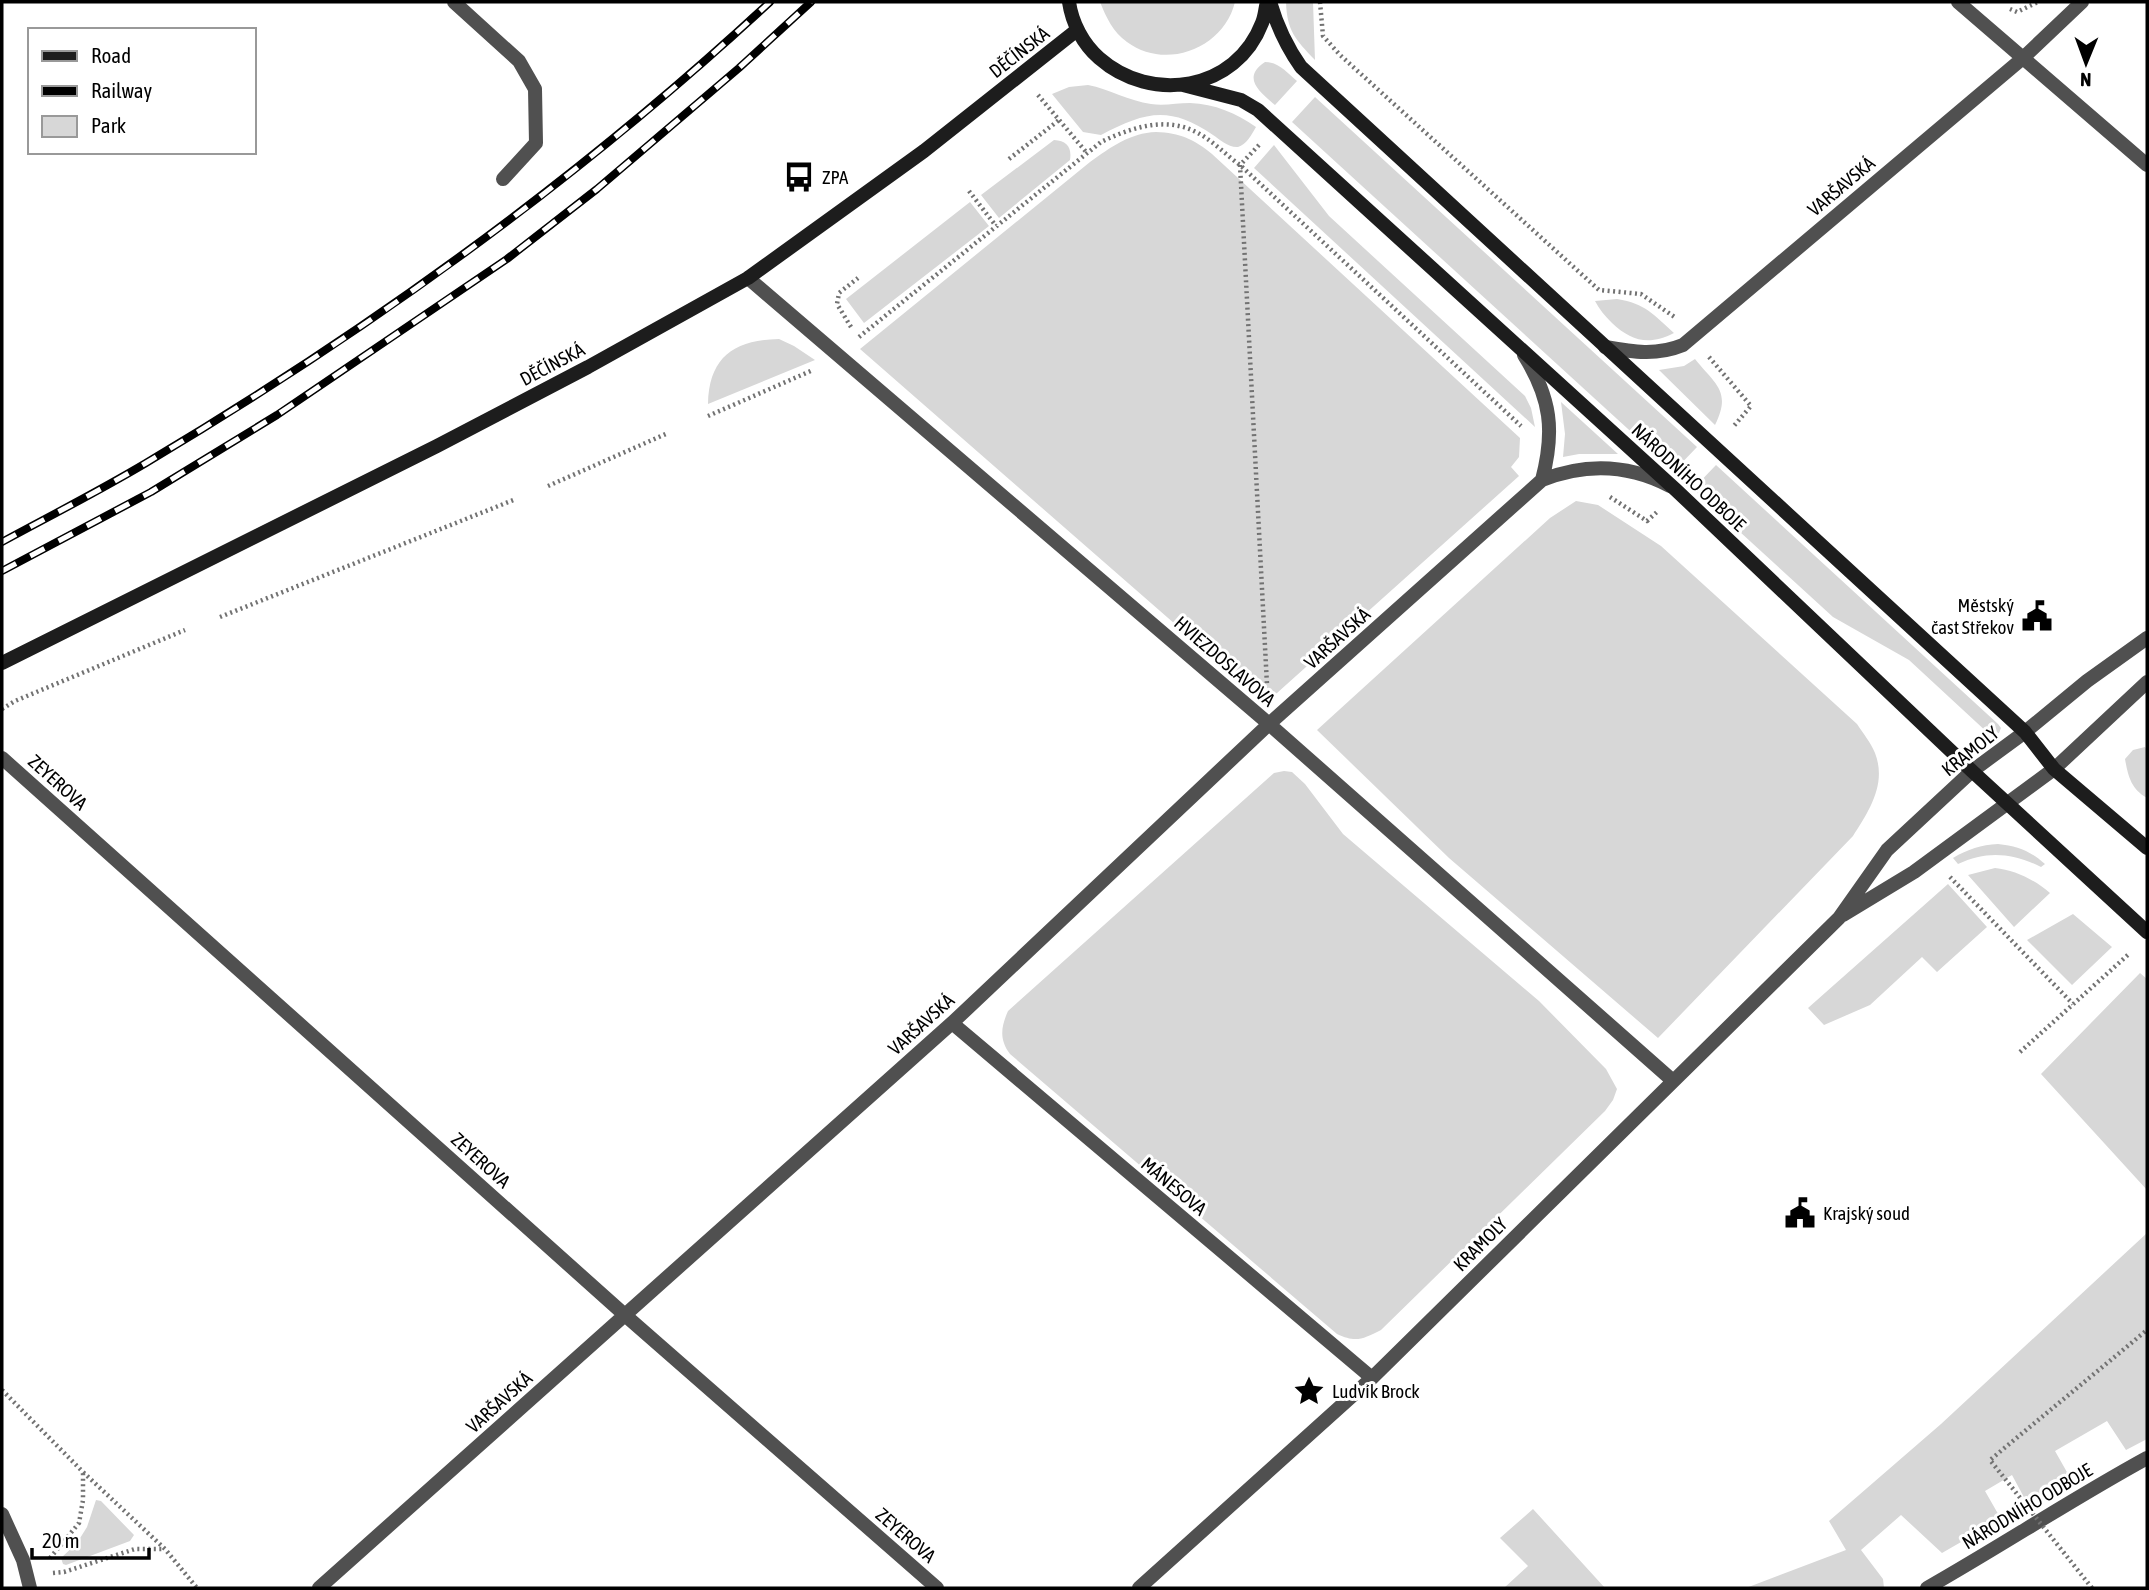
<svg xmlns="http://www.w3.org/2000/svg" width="2149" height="1590" viewBox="0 0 2149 1590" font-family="'Asap Condensed',sans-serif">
  <rect width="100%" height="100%" fill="#fff"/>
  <path fill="#d7d7d7" d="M 1100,2 L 1235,2 C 1224,48 1166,71 1127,42 C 1113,32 1106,17 1100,2 Z
    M 1286,2 L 1313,2 L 1315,60 C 1295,39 1287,31 1286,2 Z
    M 1265,62 C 1279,62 1286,72 1297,81 L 1275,105 C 1260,92 1241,78 1265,62 Z
    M 1088,85 C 1109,89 1129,101 1151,104 C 1164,106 1177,103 1190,103 C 1215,104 1236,113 1256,127 C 1252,134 1246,145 1238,147 C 1229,148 1219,139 1213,135 C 1169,105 1145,112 1101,135 L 1083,132 L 1052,94 L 1069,87 Z
    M 1315,97 L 1697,447 L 1674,471 L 1292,122 Z
    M 1156,132 C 1180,133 1194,139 1212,154 L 1520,438 L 1519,457 L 1511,467 L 1519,476 L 1277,693 L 1262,700 L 860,349 L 1090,162 C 1111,147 1130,133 1156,132 Z
    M 1054,140 C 1067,141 1072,147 1070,160 L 999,218 L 981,195 Z
    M 1274,145 L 1329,216 L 1525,396 L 1531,408 L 1535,427 L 1254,168 Z
    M 970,202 L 989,226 L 864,323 L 846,299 Z
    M 1617,299 C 1646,304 1653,314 1674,333 C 1649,346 1631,341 1612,323 C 1605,316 1599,309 1595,301 Z
    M 779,339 L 794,346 L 815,360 L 708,404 C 709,357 734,340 779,339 Z
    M 1695,359 C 1715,384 1732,391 1715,425 L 1659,370 L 1684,366 Z
    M 1561,402 L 1618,454 L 1579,454 L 1563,457 L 1565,434 Z
    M 1716,465 L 1998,724 L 2001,728 L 1999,733 L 1994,735 L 1989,734 L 1909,660 L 1833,617 L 1693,489 Z
    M 1576,501 L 1598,505 L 1661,546 L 1857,724 C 1863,733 1871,743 1875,753 C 1887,784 1869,811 1853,836 L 1658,1038 L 1449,858 L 1317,730 L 1550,518 Z
    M 2145,747 L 2147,750 L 2147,798 C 2131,789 2128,776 2125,759 L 2133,750 Z
    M 1284,771 L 1292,772 L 1305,784 L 1343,834 L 1539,1001 L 1606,1069 L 1617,1089 L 1613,1100 L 1605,1111 L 1381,1330 C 1363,1339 1356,1343 1337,1334 L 1010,1054 C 999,1039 1001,1027 1008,1011 L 1274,773 Z
    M 1998,844 C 2018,846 2030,851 2045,864 L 2041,867 C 2013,853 1987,850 1958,864 L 1953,858 C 1968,849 1981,845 1998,844 Z
    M 1995,868 C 2015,870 2035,880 2050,893 L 2014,927 L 1968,875 Z
    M 1948,884 L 1987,927 L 1937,972 L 1922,957 L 1870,1005 L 1824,1025 L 1808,1008 Z
    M 2073,914 L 2112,947 L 2072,985 L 2027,940 Z
    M 2140,973 L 2147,979 L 2147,1190 L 2041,1074 Z
    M 2147,1233 L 2147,1439 L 2126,1450 L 2107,1421 L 2055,1451 L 2072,1481 L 2026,1501 L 2012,1475 L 1985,1491 L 2001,1519 L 1942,1553 L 1901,1515 L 1861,1550 L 1883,1579 L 1884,1588 L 1746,1588 L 1846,1550 L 1829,1521 L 1941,1424 Z
    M 96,1500 L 101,1501 L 134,1535 L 130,1541 L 66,1565 L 63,1564 L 61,1558 L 77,1543 L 87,1527 Z
    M 1533,1509 L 1605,1588 L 1504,1588 L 1528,1566 L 1500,1538 Z"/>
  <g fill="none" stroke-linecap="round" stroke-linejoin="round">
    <path stroke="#727272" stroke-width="4.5" stroke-dasharray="2 3.5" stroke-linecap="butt" d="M 1320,2 L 1323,36 L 1340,55 L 1599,290 L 1641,294 L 1676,318
      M 2010,9 L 2017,12 L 2038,2
      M 1038,95 L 1087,153
      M 1259,145 L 1240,165 L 1267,685
      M 1009,159 L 1059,120
      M 969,191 L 996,226
      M 851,327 L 837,304 L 839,293 L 858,278
      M 859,337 L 1101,142 C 1130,128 1165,116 1196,132 C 1212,140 1226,155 1240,165 L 1521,426
      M 1709,357 L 1751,406 L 1733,427
      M 708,416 L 813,370
      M 548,486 L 668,433
      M 1610,497 L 1647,521 L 1658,511
      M 220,617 L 516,499
      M 2,709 L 15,701 L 185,630
      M 1950,877 L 2073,1004
      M 2020,1052 L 2130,953
      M 2,1390 L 83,1472 L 165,1549 L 197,1588
      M 50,1558 L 79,1523 L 83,1500 L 83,1472
      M 53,1573 L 64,1572 L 135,1549 L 164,1549"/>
    <path stroke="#505050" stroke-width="14" d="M 454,2 L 519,61 L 535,89 L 536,143 L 503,179
      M 1927,1588 C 2001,1546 2072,1499 2147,1458"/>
    <path stroke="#505050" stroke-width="14" d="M 1958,2 L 2147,165
      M 748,278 L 1269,724 L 1672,1080
      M 1605,347 C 1633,352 1656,356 1683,345 L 2023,58 L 2082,2
      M 1524,355 C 1551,398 1555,431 1542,480
      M 2,758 L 626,1316 L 937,1588
      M 1843,915 L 1914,872 L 2054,769 L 2147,682
      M 952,1023 L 1372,1378
      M 319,1588 L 952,1023 L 1269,724 L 1542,480 C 1585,463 1628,464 1670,486
      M 1139,1588 L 1372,1378 L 1839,918 L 1887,850 L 1972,771 L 2025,732 L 2087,681 L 2147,638"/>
    <path stroke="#505050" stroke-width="14" d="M 2,1514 L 23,1560 L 30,1588"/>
    <path stroke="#1d1d1d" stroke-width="14" d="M 1069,2 C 1072,23 1083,44 1099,58 C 1151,104 1236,91 1262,23 C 1265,16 1265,9 1267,2
      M 1270,2 C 1277,26 1286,46 1301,67 L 2025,732 L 2054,769 L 2147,848
      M 1183,85 L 1241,100 L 1258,110 L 1676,490 L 1972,771 L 2147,932
      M 2,663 L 437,446 L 588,367 L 748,278 L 924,151 L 1077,30"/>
    <g stroke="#000" stroke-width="8">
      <path id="rail" d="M 2,542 C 50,516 99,491 146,463 C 371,329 578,180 770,2
        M 2,571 L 151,492 L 277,415 L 507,259 L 597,189 L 739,68 L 811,2"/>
    </g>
    <use href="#rail" stroke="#fff" stroke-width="5" stroke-dasharray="16" stroke-linecap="butt"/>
    <path stroke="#727272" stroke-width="4.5" stroke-dasharray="2 3.5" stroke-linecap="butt" d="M 2092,1588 L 1990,1460 L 2147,1330"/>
  </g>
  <defs>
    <g id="bus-bare" transform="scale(2.415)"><path d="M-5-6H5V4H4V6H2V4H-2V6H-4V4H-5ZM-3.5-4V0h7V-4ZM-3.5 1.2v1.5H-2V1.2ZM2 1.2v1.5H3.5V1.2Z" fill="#000" stroke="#fff" stroke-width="2.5" paint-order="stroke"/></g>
    <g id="civic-bare" transform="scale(2.415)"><path d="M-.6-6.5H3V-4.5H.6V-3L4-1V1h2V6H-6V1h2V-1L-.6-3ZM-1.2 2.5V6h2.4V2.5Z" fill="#000" stroke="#fff" stroke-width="2.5" paint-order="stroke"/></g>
    <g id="sight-bare" transform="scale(2.415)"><path d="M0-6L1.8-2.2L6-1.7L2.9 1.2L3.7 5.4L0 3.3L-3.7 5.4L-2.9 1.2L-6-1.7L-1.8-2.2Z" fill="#000" stroke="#fff" stroke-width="2.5" paint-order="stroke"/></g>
  </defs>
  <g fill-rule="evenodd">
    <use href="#bus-bare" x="799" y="177"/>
    <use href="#civic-bare" x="2037" y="616"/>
    <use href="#civic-bare" x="1800" y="1213"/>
    <use href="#sight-bare" x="1309" y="1391"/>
  </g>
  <g text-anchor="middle" stroke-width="6" stroke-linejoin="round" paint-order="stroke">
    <g font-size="19" fill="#000" stroke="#fff">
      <text transform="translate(1019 52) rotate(-38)" y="7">DĚČÍNSKÁ</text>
      <text transform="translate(1841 186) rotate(-40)" y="7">VARŠAVSKÁ</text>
      <text transform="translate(552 364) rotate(-28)" y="7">DĚČÍNSKÁ</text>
      <text transform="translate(1689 477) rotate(43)" y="7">NÁRODNÍHO ODBOJE</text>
      <text transform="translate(1337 638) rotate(-42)" y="7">VARŠAVSKÁ</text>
      <text transform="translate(1225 661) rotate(41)" y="7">HVIEZDOSLAVOVA</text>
      <text transform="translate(1970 751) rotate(-39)" y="7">KRAMOLY</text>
      <text transform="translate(58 782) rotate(42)" y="7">ZEYEROVA</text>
      <text transform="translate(921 1024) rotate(-42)" y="7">VARŠAVSKÁ</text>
      <text transform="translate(481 1160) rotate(42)" y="7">ZEYEROVA</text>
      <text transform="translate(1174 1186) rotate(40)" y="7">MÁNESOVA</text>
      <text transform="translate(1480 1244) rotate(-45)" y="7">KRAMOLY</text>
      <text transform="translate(499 1402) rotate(-42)" y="7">VARŠAVSKÁ</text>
      <text transform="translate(2027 1506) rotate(-31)" y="7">NÁRODNÍHO ODBOJE</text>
      <text transform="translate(906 1535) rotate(41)" y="7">ZEYEROVA</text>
    </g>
    <g font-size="19" fill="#000" stroke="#fff" text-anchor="start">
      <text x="822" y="184">ZPA</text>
      <text x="2014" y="612" text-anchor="end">Městský<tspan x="2014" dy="22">čast Střekov</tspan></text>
      <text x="1823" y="1220">Krajský soud</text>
      <text x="1332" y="1398">Ludvík Brock</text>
    </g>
  </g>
  <rect width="2149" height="1590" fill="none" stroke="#000000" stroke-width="7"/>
  <rect x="28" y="28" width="228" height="126" fill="#ffffff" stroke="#999999" stroke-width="2"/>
  <rect x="42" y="51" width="35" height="10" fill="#1d1d1d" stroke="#999999" stroke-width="2"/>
  <text x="91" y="63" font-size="21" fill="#000000">Road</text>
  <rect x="42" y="86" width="35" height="10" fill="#000000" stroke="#999999" stroke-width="2"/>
  <text x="91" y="98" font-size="21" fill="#000000">Railway</text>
  <rect x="42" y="116" width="35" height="21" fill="#d7d7d7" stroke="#999999" stroke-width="2"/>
  <text x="91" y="133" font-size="21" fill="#000000">Park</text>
  <g transform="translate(2086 63) rotate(181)" stroke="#ffffff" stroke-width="5" paint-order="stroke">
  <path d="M0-5L12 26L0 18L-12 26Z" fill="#000000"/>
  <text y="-10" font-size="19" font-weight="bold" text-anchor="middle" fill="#000000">N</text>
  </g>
  <path d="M32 1548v10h117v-10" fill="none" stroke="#000000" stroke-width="3.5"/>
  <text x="42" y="1548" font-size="21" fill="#000000" stroke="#ffffff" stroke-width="5" paint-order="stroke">20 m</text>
</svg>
